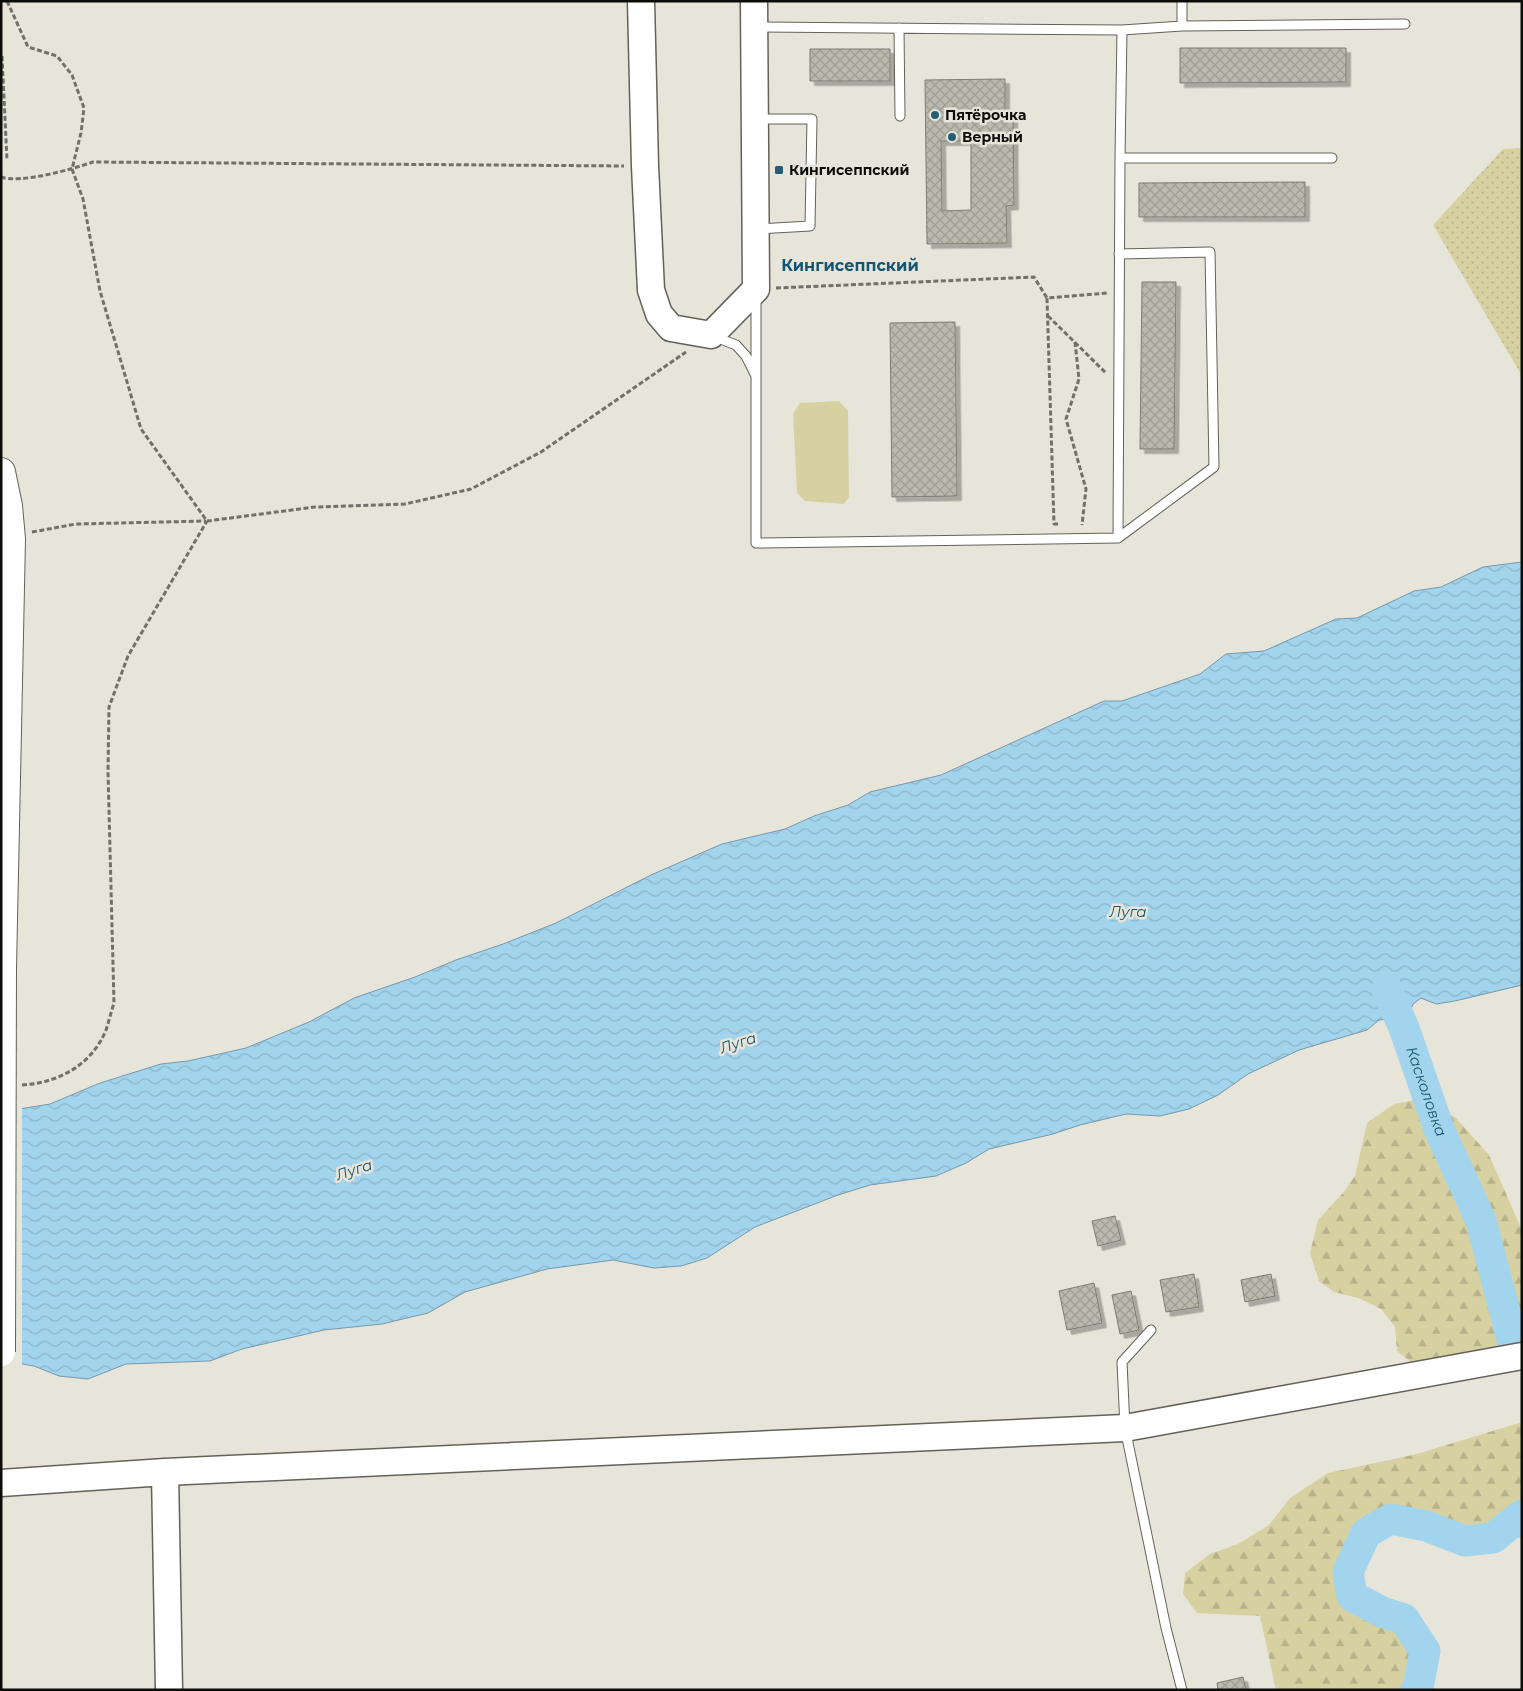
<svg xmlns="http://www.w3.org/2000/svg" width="1523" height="1691" viewBox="0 0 1523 1691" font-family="Montserrat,sans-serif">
  <defs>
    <pattern id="forest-firs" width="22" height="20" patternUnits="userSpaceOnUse" patternTransform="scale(1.25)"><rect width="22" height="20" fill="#d7d1a2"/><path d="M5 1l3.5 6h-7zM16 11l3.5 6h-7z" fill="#b7b28a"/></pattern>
    <pattern id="garden-dots" width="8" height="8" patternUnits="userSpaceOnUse" patternTransform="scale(1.25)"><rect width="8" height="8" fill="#d7d1a2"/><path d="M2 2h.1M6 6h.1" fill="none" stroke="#b7b28a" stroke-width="1.8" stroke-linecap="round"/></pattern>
    <pattern id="water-waves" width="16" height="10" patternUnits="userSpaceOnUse" patternTransform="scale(1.25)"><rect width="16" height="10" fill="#a3d4ee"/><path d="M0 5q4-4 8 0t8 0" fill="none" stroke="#8bb5cb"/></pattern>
    <pattern id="building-cross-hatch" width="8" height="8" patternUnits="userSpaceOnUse" patternTransform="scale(1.25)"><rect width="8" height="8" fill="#bab9ae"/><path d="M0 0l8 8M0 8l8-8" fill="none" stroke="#9f9e94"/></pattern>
    <filter id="shadow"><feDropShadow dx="4.5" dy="4.5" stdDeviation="0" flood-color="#0004"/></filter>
  </defs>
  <rect width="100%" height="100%" fill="#e7e5da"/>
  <path fill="url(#forest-firs)" d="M 1415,1100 L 1455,1117 L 1489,1155 L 1522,1230 L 1522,1343 L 1460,1357 L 1411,1362 L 1397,1351 L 1395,1327 L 1381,1309 L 1358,1298 L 1334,1292 L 1319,1281 L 1310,1253 L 1318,1220 L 1343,1193 L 1355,1176 L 1367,1123 L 1394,1104 Z
    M 1522,1422 L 1522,1538 L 1493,1538 L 1465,1541 L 1426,1526 L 1391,1519 L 1366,1533 L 1348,1572 L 1352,1596 L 1382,1612 L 1404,1619 L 1425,1651 L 1418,1688 L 1416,1690 L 1276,1690 L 1260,1616 L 1197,1613 L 1183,1594 L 1185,1573 L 1210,1554 L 1238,1544 L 1269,1525 L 1290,1498 L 1328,1473 L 1417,1454 Z"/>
  <path fill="#d7d1a2" d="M 839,401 L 848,411 L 849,497 L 844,504 L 805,501 L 797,493 L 793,414 L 800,403 Z"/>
  <path fill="url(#garden-dots)" d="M 1522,148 L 1522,376 L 1433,225 L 1503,149 Z"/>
  <path fill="url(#water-waves)" stroke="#7698a9" d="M 1522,562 L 1522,985 L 1455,1001 L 1436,1004 L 1421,998 L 1413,1004 L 1404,1028 L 1389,1019 L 1379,1020 L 1367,1030 L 1299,1050 L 1248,1074 L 1218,1095 L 1189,1109 L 1160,1116 L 1126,1114 L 1080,1125 L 1053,1134 L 989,1149 L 966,1163 L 936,1176 L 870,1185 L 838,1195 L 755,1227 L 707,1258 L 681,1266 L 654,1268 L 613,1260 L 547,1269 L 465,1292 L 428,1313 L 382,1324 L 324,1330 L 242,1349 L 210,1361 L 126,1364 L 88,1379 L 59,1376 L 34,1366 L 1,1360 L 1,1112 L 50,1104 L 100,1083 L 161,1064 L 188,1061 L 246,1048 L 309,1022 L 354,998 L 415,977 L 456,960 L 503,944 L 556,923 L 651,875 L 722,844 L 785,829 L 814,816 L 848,805 L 870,792 L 941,775 L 1104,701 L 1122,701 L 1200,674 L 1226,654 L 1264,651 L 1336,619 L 1357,618 L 1414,591 L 1441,587 L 1483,567 Z"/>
  <path fill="#e7e5da" d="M 22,1106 L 22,1366 L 1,1362 L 1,1110 Z"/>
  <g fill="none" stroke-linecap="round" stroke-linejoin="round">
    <g stroke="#a3d4ee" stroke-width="31">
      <path id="s1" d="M 1387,990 L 1404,1028 L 1439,1129 L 1481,1221 L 1512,1339"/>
      <path d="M 1416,1690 L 1418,1688 L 1425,1651 L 1404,1619 L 1382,1612 L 1352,1596 L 1348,1572 L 1366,1533 L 1391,1519 L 1426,1526 L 1465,1541 L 1493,1538 L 1522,1515"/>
    </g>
  </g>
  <path fill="url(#building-cross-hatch)" stroke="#7d7c72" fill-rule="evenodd" filter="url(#shadow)" d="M 1180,48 L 1346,48 L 1346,82 L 1180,83 Z
    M 810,49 L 890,49 L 890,81 L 810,81 Z
    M 1005,79 L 1005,113 L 1013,112 L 1014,205 L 1006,206 L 1007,243 L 927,244 L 925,80 ZM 941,141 L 971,141 L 971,210 L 942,211 Z
    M 1305,182 L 1305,217 L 1139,217 L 1139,183 Z
    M 1142,282 L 1176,282 L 1174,449 L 1140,449 Z
    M 955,322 L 957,496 L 892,497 L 890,323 Z
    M 1115,1216 L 1121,1240 L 1098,1246 L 1092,1221 Z
    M 1194,1274 L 1199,1307 L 1166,1312 L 1160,1280 Z
    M 1271,1274 L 1275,1296 L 1245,1302 L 1241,1280 Z
    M 1094,1283 L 1102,1323 L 1067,1330 L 1059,1291 Z
    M 1131,1291 L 1139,1330 L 1120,1334 L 1112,1295 Z
    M 1243,1677 L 1246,1690 L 1218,1690 L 1217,1683 Z"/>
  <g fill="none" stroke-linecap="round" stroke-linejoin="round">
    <g stroke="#636259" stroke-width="11">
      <path id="lane" d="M 1182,26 L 1405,24
        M 757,27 L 1122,30 L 1182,26 L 1182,1
        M 899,28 L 900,116
        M 758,119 L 812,119 L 810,226 L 758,229
        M 1120,158 L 1332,158
        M 713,336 L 736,345 L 746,356 L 756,376 L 756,296
        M 756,376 L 756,543 L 1118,538 L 1120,158 L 1122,30
        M 1118,538 L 1214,467 L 1210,252 L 1119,254
        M 1151,1330 L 1122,1362 L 1125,1428 L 1166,1628 L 1182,1690"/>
    </g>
    <g stroke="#636259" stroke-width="29">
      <path id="secondary" d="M 641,1 L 645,166 L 651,290 L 659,314 L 671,328 L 711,335 L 756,289 L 754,1
        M 165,1472 L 169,1690
        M 1,1483 L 165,1472 L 1125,1428 L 1522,1356"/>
    </g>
    <g stroke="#636259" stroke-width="30">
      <path id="highway" d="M 1,472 L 8,506 L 11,539 L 2,968"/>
    </g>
    <path stroke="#717169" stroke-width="3" stroke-dasharray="5 2.5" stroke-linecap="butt" d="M 7,1 L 28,47 L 57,56 L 72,75 L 84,108 L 81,133 L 72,169 L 83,199 L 100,291 L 141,429 L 207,521 L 315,507 L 405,504 L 471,489 L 541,452 L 686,352
      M 2,56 L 7,160
      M 1,177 C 20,184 73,169 93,162 L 624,166
      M 776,288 L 1034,277 L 1047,298
      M 1048,316 L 1106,373
      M 1075,342 L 1079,379 L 1066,419 L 1086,489 L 1082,525
      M 1058,524 L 1054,524 L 1047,298 L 1108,293
      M 32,532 L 76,524 L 206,521
      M 22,1085 C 58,1083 92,1065 106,1030 C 109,1021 111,1012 114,1003 L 108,772 L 109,707 L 128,656 L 207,521"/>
    <use href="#lane" stroke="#fff" stroke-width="9"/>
    <use href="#secondary" stroke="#fff" stroke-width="26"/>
    <use href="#highway" stroke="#fff" stroke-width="28"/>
    <g stroke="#636259" stroke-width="30" stroke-linecap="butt">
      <path id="highway-bridge" d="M 1,1352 L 2,968"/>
    </g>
    <use href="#highway-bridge" stroke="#fff" stroke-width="28"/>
  </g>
  <g fill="#255d77" stroke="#e7e5da" stroke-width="2">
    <circle cx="935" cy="115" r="5"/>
    <circle cx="952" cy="137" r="5"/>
    <rect x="774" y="165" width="10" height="10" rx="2.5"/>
  </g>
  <g text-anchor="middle" stroke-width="5" stroke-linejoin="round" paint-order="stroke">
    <g font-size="14" font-weight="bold" fill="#0c0c08" stroke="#e7e5da" text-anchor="start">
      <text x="945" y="120">Пятёрочка</text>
      <text x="962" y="142">Верный</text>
      <text x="789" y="175">Кингисеппский</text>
    </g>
    <g font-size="15" font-style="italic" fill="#195570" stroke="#e7e5da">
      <text x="1128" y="917">Луга</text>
      <text transform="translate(738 1043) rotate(-18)" y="5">Луга</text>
      <text dy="5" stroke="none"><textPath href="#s1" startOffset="109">Касколовка</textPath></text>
      <text transform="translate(354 1170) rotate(-18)" y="5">Луга</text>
    </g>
    <g font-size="16" font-weight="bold" fill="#125674" stroke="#e7e5da">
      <text x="850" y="271">Кингисеппский</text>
    </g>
  </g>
  <rect width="1523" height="1691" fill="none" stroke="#0c0c08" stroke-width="5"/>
</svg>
